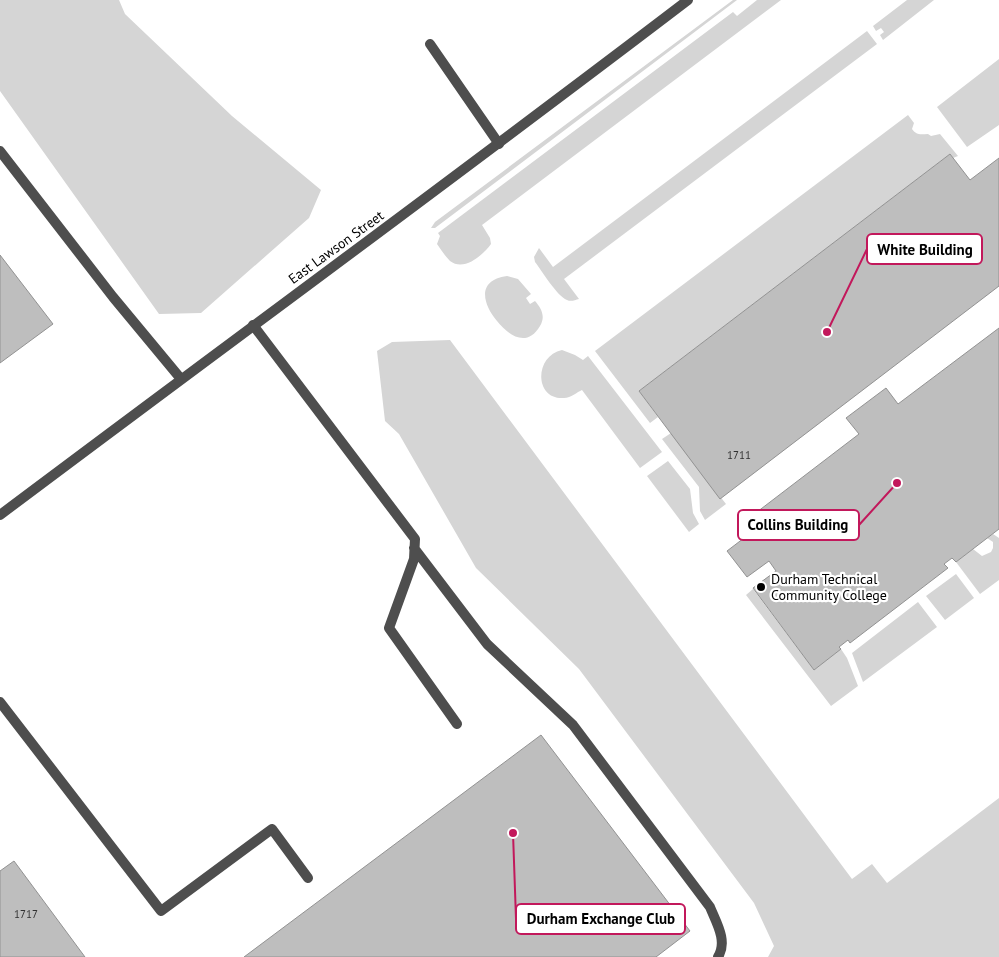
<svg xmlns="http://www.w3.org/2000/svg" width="999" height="957" viewBox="0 0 999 957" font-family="'PT Sans',sans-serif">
  <rect width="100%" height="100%" fill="#fff"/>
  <path fill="#d5d5d5" d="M 0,0 L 119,0 L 125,14 L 232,116 L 321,190 L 309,218 L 201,313 L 159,314 L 0,91 Z
    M 733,0 L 737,0 L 435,228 L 431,228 L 435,222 Z
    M 757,0 L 781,0 L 482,225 L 490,238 L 491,244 C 483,255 464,272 450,261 C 445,256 441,250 437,244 L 440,236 L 438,233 L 733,12 L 737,16 Z
    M 907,0 L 934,0 L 883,40 L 880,35 L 884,32 L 881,28 L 876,31 L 873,26 Z
    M 867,31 L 877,44 L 564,279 L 579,299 C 575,300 571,302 567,300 C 557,296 542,271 535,262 L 534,257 L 539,248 L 553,267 Z
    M 999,59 L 999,125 L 967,147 L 937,107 Z
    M 908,115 L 914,123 L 912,129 C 917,136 921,134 928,134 L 931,136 L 940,134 L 958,156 L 953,158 L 950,154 L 639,391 L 658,417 L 650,423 L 595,351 Z
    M 507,276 L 518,279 L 531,294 L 526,298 L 530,304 L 535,301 C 541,308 546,316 540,326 C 527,348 509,336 497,321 C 482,303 477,280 507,276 Z
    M 450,340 L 852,879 L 872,864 L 887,883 L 999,798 L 999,957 L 768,957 L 774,946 L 754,903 L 579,669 L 476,568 L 399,434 L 385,421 L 377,351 L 392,342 Z
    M 562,350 L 575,355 L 583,360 L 588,356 L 662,452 L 640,468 L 582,390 C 577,392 571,398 564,398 C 534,400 534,356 562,350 Z
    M 671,433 L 726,504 L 705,520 L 700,511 L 699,487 L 662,439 Z
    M 668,461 L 690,489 L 693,513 L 699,524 L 689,532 L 647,476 Z
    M 993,534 L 999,538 L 999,580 L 980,594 L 956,562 L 973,549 L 982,556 L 991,552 L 993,548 L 993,542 L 987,538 Z
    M 956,574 L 974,598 L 945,620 L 926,596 Z
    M 753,589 L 814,670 L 841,649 L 847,658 L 858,686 L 831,706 L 746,595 Z
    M 918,602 L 937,627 L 863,682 L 852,653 Z"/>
  <path fill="#bebebe" stroke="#929292" d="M 950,154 L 970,180 L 999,158 L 999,286 L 720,499 L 639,391 Z
    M 0,255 L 53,324 L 0,363 Z
    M 999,328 L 999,529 L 956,562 L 952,558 L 944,564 L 948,568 L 850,643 L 848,640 L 839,647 L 841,649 L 814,670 L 753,588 L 776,571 L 769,561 L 747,577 L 727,551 L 748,535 L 740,525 L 859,434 L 846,418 L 886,388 L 898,404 Z
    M 541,735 L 690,931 L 656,957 L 244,957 Z
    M 14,861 L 85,957 L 0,957 L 0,871 Z"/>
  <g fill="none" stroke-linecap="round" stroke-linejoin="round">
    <path stroke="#4e4e4e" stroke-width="10" d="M 430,44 L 499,144
      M 0,151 L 113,297 L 181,379
      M 253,325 L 415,539 L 414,559 L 389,628 L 457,724
      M 414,548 L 487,644 L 573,725 L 710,907 C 716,922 728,941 718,957
      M 0,702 L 161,911 L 272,829 L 308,878"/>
    <path stroke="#4e4e4e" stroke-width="10" d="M 0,515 C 229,343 460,174 688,0"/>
  </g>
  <circle fill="#000" stroke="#fff" stroke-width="2" cx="761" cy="587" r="5"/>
  <g text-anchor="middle" stroke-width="4.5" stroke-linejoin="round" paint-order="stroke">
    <g font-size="11" fill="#303030">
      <text x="739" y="459">1711</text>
      <text x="26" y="918">1717</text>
    </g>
    <g font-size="14" fill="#000" stroke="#fff">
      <text transform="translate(336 247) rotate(-36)" y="5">East Lawson Street</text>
    </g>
    <g font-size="14" fill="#000" stroke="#fff" text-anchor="start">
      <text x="771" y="584">Durham Technical<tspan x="771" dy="16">Community College</tspan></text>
    </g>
  </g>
  <path fill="none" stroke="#c2185b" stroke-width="2" d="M827 332L867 249M897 483L859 525M513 833L516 919"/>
  <g fill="#c2185b" stroke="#fff" stroke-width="2">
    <circle cx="827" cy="332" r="5"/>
    <circle cx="897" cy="483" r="5"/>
    <circle cx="513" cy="833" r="5"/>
  </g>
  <g fill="#fff" stroke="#c2185b" stroke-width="2">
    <rect x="867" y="234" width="115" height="30" rx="5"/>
    <rect x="738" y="510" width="121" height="30" rx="5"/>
    <rect x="516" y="904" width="169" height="30" rx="5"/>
  </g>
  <g font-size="15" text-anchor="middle" font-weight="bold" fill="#000">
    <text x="925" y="255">White Building</text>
    <text x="798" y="530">Collins Building</text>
    <text x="601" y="924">Durham Exchange Club</text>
  </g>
</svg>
